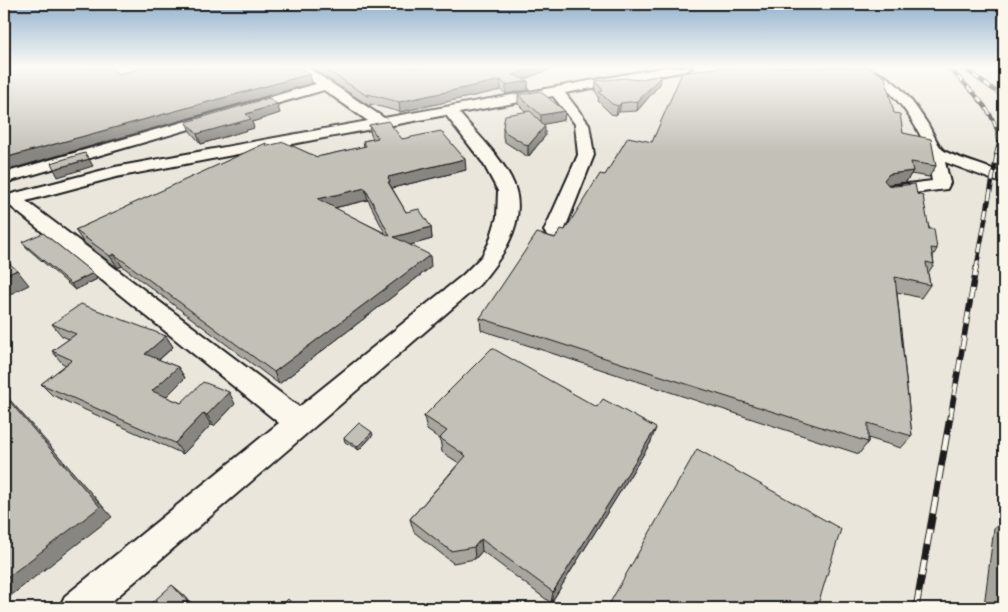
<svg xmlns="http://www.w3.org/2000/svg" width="1008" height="612" viewBox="0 0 1008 612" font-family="Delius,sans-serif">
  <rect width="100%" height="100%" fill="#fbf7ec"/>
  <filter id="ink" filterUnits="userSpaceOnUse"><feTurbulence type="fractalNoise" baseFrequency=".02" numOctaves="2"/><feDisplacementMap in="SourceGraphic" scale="10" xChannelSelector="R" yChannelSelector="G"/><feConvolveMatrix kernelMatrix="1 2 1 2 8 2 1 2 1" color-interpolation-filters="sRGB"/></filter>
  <g filter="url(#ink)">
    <path fill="#eae6dc" d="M 4,67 L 1004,67 L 1004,608 L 4,608 Z"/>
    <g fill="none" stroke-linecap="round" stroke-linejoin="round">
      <g stroke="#1c1c1c" stroke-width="4">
        <path id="minor" d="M 293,67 L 307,67 L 384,118 L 667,67 L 692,67 L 686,71 L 565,93 L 589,124 L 594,155 L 564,231 L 561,235 L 554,237 L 547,235 L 544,231 L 578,155 L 575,124 L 553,96 L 459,113 C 477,134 509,164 516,191 C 525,227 500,260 479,285 L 104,608 L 59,608 L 65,596 L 279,423 L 9,205 L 4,206 L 4,196 L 115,167 L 368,121 L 324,90 L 4,183 L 4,173 L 316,84 ZM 446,115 L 483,163 L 498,191 L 497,217 L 489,243 L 482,256 L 463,275 L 299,407 L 26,201 L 116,177 Z
          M 827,67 C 881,63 898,79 927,123 C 931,129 938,146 943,150 C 948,155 994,169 1004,173 L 1004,184 L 945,162 L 950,183 L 947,189 L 889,196 L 883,195 L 880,191 L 883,187 L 932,181 C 930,172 930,159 927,150 C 918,126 890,82 864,75 C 853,72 834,75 827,67 Z"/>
      </g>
      <use href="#minor" fill="#fbf7ec" fill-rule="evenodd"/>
      <g stroke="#1c1c1c" stroke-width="4">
        <path id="rail-far3" d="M 948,67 C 967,87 996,110 999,140 C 999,144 997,150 996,155
          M 962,67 L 1004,97"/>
      </g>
      <g stroke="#1c1c1c" stroke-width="4.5">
        <path id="rail-far2" d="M 976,270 L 997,154"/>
      </g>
      <g stroke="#1c1c1c" stroke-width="5.5">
        <path id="rail-far1" d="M 950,419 L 976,268"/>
      </g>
      <g stroke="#1c1c1c" stroke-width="7">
        <path id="rail" d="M 916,608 L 950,417"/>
      </g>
      <use href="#rail-far3" stroke="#fbf7ec" stroke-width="2.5" stroke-dasharray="7" stroke-linecap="butt"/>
      <use href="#rail-far2" stroke="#fbf7ec" stroke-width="3" stroke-dasharray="9" stroke-linecap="butt"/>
      <use href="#rail-far1" stroke="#fbf7ec" stroke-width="4" stroke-dasharray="12" stroke-linecap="butt"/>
      <use href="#rail" stroke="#fbf7ec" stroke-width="5" stroke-dasharray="16" stroke-linecap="butt"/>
    </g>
    <path fill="#a8a59e" stroke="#1c1c1c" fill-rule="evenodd" d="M 310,67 L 556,67 L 524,79 L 528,81 L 528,90 L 506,94 L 501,90 L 400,112 L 370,104 L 371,107 Z
      M 596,81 L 660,84 L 637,111 L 619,112 L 616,115 L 611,114 L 598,101 L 599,97 L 595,91 Z
      M 518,95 L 565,111 L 564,120 L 544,124 L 545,136 L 528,157 L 505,142 L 503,137 L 503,127 L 526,112 L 518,104 Z
      M 277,104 L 280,113 L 252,122 L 254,128 L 201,144 L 190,131 L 186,122 Z
      M 894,113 L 903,133 L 936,166 L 929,177 L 911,174 L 906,182 L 888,185 L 917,194 L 937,249 L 933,256 L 934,264 L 928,273 L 930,285 L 921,298 L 897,292 L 912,436 L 901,448 L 868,438 L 868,442 L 859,454 L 481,330 L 480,318 L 555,238 L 565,230 L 605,175 L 652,142 Z
      M 369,125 L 402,139 L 466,170 L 392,188 L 406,212 L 431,227 L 432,239 L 410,245 L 431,267 L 279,384 L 122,266 L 118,268 L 83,242 L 75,230 L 267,146 L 317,157 L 364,147 L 363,141 L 373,139 L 371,135 ZM 368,200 L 385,233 L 334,208 Z
      M 22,242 L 93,273 L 97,279 L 75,290 L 26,247 Z
      M 52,324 L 166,336 L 173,347 L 159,360 L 178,367 L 185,378 L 166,397 L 181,403 L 235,404 L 214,426 L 211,425 L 183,454 L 52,395 L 41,384 L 66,365 L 62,363 L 52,351 L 69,339 L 62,336 Z
      M 424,416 L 651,442 L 551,603 L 482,551 L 475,559 L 453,563 L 414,532 L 410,519 L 459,463 L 442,452 L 440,439 L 427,430 Z
      M 373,435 L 359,450 L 345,442 L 344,438 Z
      M 1004,482 L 1004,506 L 1002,505 Z
      M 1004,521 L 1004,608 L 987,608 L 984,606 L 994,528 Z"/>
    <path fill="#888681" stroke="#1c1c1c" d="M 533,67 L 556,67 L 515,83 L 528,81 L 528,90 L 506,94 L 506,85 L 513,75 Z
      M 310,74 L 312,83 L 4,171 L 4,158 Z
      M 662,75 L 660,84 L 637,111 L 638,101 Z
      M 501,80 L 501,90 L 400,112 L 399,102 Z
      M 621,103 L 619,112 L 616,115 L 618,106 Z
      M 277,104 L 280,113 L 252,122 L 254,128 L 201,144 L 197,134 L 246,114 Z
      M 565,111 L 564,120 L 541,125 L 541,115 Z
      M 545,126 L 545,136 L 528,157 L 528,146 Z
      M 89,159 L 93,166 L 58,177 L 54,169 Z
      M 465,159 L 466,170 L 392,188 L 388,182 L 388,177 Z
      M 913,171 L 906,182 L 883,185 L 884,180 L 889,174 Z
      M 365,188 L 368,200 L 321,211 L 318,199 Z
      M 431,227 L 432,239 L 396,249 L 394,237 Z
      M 114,254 L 122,266 L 118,268 L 110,256 Z
      M 430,255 L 431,267 L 279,384 L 274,372 Z
      M 17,270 L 29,285 L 4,297 L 4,276 Z
      M 93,273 L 97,279 L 75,290 L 71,284 Z
      M 166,336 L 173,347 L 153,365 L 145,354 Z
      M 178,367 L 185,378 L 160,403 L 152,391 Z
      M 229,392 L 235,404 L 214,426 L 207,415 Z
      M 4,393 L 112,517 L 4,601 Z
      M 204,413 L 211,425 L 183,454 L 175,443 Z
      M 656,428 L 651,442 L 551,603 L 553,592 Z
      M 372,432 L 373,435 L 359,450 L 357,447 Z
      M 481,539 L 482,551 L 475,559 L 474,547 Z
      M 172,585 L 184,595 L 196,608 L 193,608 Z"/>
    <path fill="#c3c0b8" stroke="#1c1c1c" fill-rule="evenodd" d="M 4,67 L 111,67 L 118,74 L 136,70 L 141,67 L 299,67 L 310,74 L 4,158 Z
      M 322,67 L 533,67 L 513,75 L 528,81 L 506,85 L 501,80 L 399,102 L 368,94 L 369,97 Z
      M 720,67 L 868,67 L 885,77 L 894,113 L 900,114 L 903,133 L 931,139 L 936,166 L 911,162 L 913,171 L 889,174 L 884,180 L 888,185 L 895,186 L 915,184 L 917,194 L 923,196 L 929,229 L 934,229 L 937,249 L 931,248 L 934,264 L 926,262 L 930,285 L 895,277 L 912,436 L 868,423 L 868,442 L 480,318 L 537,233 L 555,238 L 561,229 L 565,230 L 600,174 L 605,175 L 628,137 L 652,142 L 682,73 Z
      M 662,75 L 638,101 L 621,103 L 618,106 L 612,104 L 599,92 L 603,91 L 596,81 L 625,78 L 636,80 Z
      M 540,91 L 565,111 L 541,115 L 518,95 Z
      M 269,98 L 277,104 L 246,114 L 251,119 L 197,134 L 186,122 Z
      M 530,111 L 545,126 L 528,146 L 505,132 L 503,127 L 505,115 Z
      M 388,121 L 402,139 L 441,131 L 465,159 L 388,177 L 390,182 L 388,182 L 406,212 L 419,209 L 431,227 L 394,237 L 430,255 L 274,372 L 114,254 L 110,256 L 75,230 L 266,143 L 267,146 L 284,142 L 317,157 L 366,146 L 363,141 L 378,138 L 369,125 ZM 365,188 L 390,236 L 318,199 Z
      M 85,153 L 89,159 L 54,169 L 51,163 Z
      M 43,233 L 93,273 L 71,284 L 22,242 Z
      M 4,259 L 17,270 L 4,276 Z
      M 81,304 L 166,336 L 145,354 L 178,367 L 152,391 L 181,403 L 203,382 L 229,392 L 207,415 L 204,413 L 175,443 L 41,384 L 72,360 L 52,351 L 76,334 L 52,324 Z
      M 492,348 L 597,407 L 603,399 L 656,428 L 553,592 L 481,539 L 474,547 L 451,551 L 410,519 L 466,456 L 440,438 L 447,431 L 424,416 Z
      M 4,395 L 100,507 L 4,580 Z
      M 359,423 L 372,432 L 357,447 L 344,438 Z
      M 697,449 L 841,529 L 817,608 L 607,608 Z
      M 1004,553 L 1004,601 L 999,598 Z
      M 172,585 L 193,608 L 146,608 Z
      M 288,599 L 297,608 L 279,608 Z"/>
  </g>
  <linearGradient id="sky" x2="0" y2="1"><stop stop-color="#91b1cd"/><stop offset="0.44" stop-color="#fdfbf6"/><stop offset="1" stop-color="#fdfbf6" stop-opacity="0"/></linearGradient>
  <rect width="1008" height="152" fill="url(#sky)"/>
  <rect width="1008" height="612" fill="none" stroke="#fbf7ec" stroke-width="20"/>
  <rect x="10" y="10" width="988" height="592" fill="none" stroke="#1c1c1c" stroke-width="2" filter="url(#ink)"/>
</svg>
